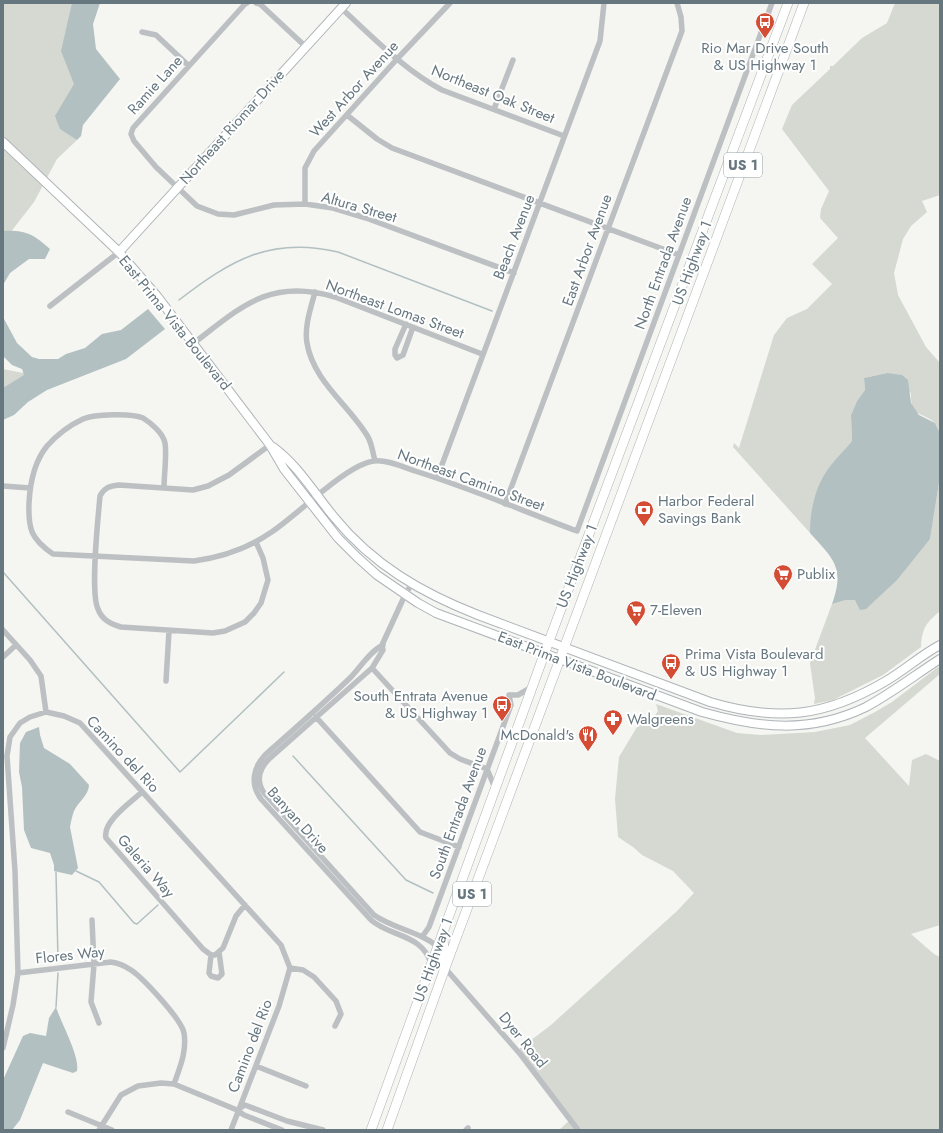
<svg xmlns="http://www.w3.org/2000/svg" width="943" height="1133" viewBox="0 0 943 1133" font-family="Jost,sans-serif">
  <rect width="100%" height="100%" fill="#f5f5f1"/>
  <path fill="#d5d9d1" d="M 3,3 L 74,3 L 78,81 L 57,120 L 77,140 L 57,159 L 34,202 L 3,242 Z
    M 895,3 L 940,3 L 940,195 L 922,201 L 927,212 L 911,226 L 903,239 L 894,273 L 898,295 L 926,347 L 940,363 L 940,433 C 938,430 937,425 934,422 C 921,411 910,417 911,393 L 887,373 L 864,378 L 865,390 L 857,401 L 851,415 L 852,441 L 826,472 L 813,503 L 810,533 L 733,447 L 734,443 L 739,448 L 774,335 L 787,318 L 807,309 L 832,284 L 812,264 L 838,238 L 820,218 L 821,209 L 829,191 L 782,129 L 792,105 L 830,69 L 830,66 L 833,66 L 862,38 L 887,23 Z
    M 3,369 L 33,375 L 3,398 Z
    M 940,477 L 940,611 C 926,623 922,628 921,647 L 883,675 L 833,700 L 814,704 L 815,698 L 810,663 L 832,604 L 846,600 L 855,600 L 930,539 Z
    M 938,667 L 940,669 L 940,674 L 865,738 L 909,786 L 912,760 L 926,754 L 940,761 L 940,925 L 911,934 L 934,954 L 940,957 L 940,1130 L 559,1130 L 571,1119 L 518,1050 L 551,1025 L 677,911 L 694,893 L 673,871 L 642,855 L 633,847 L 618,837 L 615,799 L 619,757 L 643,717 L 653,718 L 658,711 L 656,704 L 737,733 L 761,735 L 815,732 L 850,725 L 875,712 L 892,702 Z"/>
  <path fill="#b2c0c2" d="M 72,3 L 100,3 L 93,24 L 96,49 L 120,79 L 83,125 L 81,136 L 77,140 L 60,129 L 55,116 L 74,84 L 61,51 Z
    M 3,231 C 26,230 33,234 50,249 L 45,259 L 29,259 L 10,273 L 3,285 Z
    M 148,309 L 165,329 L 126,359 L 47,390 L 28,402 L 14,415 L 3,420 L 3,388 L 24,375 L 22,369 L 12,365 L 3,356 L 3,317 L 17,343 L 32,357 L 39,359 L 58,359 L 66,354 L 85,348 L 102,334 L 121,330 Z
    M 887,373 L 902,375 L 908,380 L 911,403 L 919,415 L 935,423 L 940,433 L 940,477 L 930,539 L 897,580 L 866,609 L 860,610 L 855,600 L 846,600 L 832,604 C 845,567 834,560 810,533 C 810,512 814,491 826,472 C 833,461 844,451 852,441 L 851,415 L 857,401 L 865,390 L 864,378 Z
    M 39,727 L 40,735 L 44,748 L 70,764 L 89,785 C 89,795 78,802 74,811 C 72,816 71,822 70,827 L 78,868 L 72,875 L 54,871 L 54,865 L 50,853 L 31,848 L 24,830 L 22,787 L 19,772 L 20,743 L 26,732 Z
    M 56,1007 C 61,1023 80,1056 77,1071 L 73,1073 L 43,1063 L 20,1120 L 12,1130 L 3,1130 L 3,1080 L 23,1036 L 30,1033 L 46,1036 L 49,1018 Z"/>
  <g fill="none" stroke-linecap="round" stroke-linejoin="round">
    <path stroke="#b2c0c2" stroke-width="1.5" d="M 179,300 C 231,260 271,236 338,252 L 492,311
      M 3,572 L 180,772 L 284,672
      M 293,756 L 406,880 L 433,893
      M 76,871 L 99,882 L 134,923 L 137,924 L 158,905
      M 56,872 L 58,961
      M 56,1007 L 58,973"/>
    <g stroke="#aeb4b8" stroke-width="10">
      <path id="secondary" d="M 3,142 L 119,252 L 157,296 L 270,445 L 284,469 L 338,538 L 357,557 L 377,575 L 418,603 L 436,613 L 702,712 C 759,728 810,734 866,707 C 892,693 915,675 940,659
        M 119,252 L 346,3
        M 273,447 C 298,465 314,493 334,517 C 373,565 422,593 478,615 L 710,702 C 778,722 825,717 886,681 C 905,670 921,655 940,645"/>
    </g>
    <g stroke="#adb3b6" stroke-width="10">
      <path id="primary" d="M 443,938 L 445,967
        M 371,1130 L 549,641 L 788,3
        M 387,1130 L 445,968 L 804,3"/>
    </g>
    <path stroke="#bcc0c3" stroke-width="5.5" d="M 247,3 L 245,4 L 133,128 L 131,134 L 134,141 L 156,167 L 197,206 L 218,214 L 234,215 L 274,205 L 305,204 L 333,208 L 366,218 L 514,273
      M 256,3 L 260,4 L 306,47
      M 341,8 C 373,37 404,70 442,90 L 564,136
      M 142,32 L 156,35 L 189,66
      M 494,109 L 513,60
      M 347,115 L 377,139 L 392,148 L 679,255
      M 305,204 L 305,168 L 314,151 L 397,59 L 450,3
      M 315,292 C 311,307 304,327 307,343 C 313,381 350,406 368,437 C 372,444 373,454 375,461
      M 50,306 L 119,252
      M 406,324 L 395,349 L 395,355 L 397,358 L 403,355 L 413,327
      M 194,343 C 242,306 270,278 335,297 L 482,354
      M 437,478 L 600,41 L 604,3
      M 3,486 L 30,488
      M 164,488 C 164,475 167,455 165,443 C 163,433 151,423 143,418 C 132,413 94,414 83,419 C 70,425 56,436 47,446 C 34,462 30,483 29,503 C 28,529 31,539 53,554 L 194,561 C 222,557 247,549 270,533 C 297,516 345,465 374,461 C 386,459 403,467 415,471 C 470,488 523,511 577,531 L 772,3
      M 505,504 L 682,31 L 681,17 L 677,3
      M 256,542 L 263,558 L 268,580 L 261,603 L 254,613 L 245,622 L 225,631 L 213,633 L 121,627 C 111,624 102,620 98,609 C 90,592 98,519 100,496 C 104,488 109,486 119,485 L 193,490 L 208,486 L 229,475 L 270,445
      M 411,585 L 405,595 L 382,645 L 383,650 L 372,668 L 269,759 C 259,769 256,781 264,793 L 374,915 C 394,929 419,931 438,947
      M 3,630 L 30,660 L 41,676 L 46,712
      M 383,645 C 370,651 360,668 350,678 C 322,705 293,730 265,755 C 253,768 250,784 261,799 L 371,920 C 390,937 423,934 431,964
      M 3,657 L 16,645
      M 372,668 L 450,753 L 460,759 L 487,769
      M 166,681 L 169,631
      M 316,717 L 420,832 L 459,847
      M 487,769 L 495,788
      M 142,792 C 131,802 102,822 106,838 L 203,949 L 211,955 L 215,955 L 223,948 L 236,916 L 245,905
      M 92,920 L 94,964 L 91,1002 L 99,1023
      M 422,937 L 429,927 L 511,705 L 509,695 L 518,695 L 532,687
      M 211,955 L 209,973 L 211,976 L 218,978 L 222,974 L 219,952
      M 290,968 L 303,970 L 314,977 L 336,1001 L 341,1014 L 335,1026
      M 445,968 L 521,1055 L 578,1130
      M 18,973 L 111,962 C 119,963 125,966 131,970 C 143,978 182,1020 184,1033 C 187,1051 180,1067 174,1084
      M 3,1048 L 13,1005 L 18,973 L 15,871 L 7,756 L 10,737 L 20,723 L 30,717 L 46,712 L 64,716 L 80,723 L 281,945 L 290,968 L 279,1006 L 231,1130
      M 256,1066 L 306,1086
      M 237,1110 L 245,1105 L 287,1121 L 323,1130
      M 68,1112 L 112,1130
      M 99,1130 L 121,1095 L 138,1086 L 161,1083 L 174,1084 L 237,1110 L 244,1115 L 282,1130
      M 466,1130 L 468,1128"/>
    <use href="#secondary" stroke="#fff" stroke-width="8"/>
    <use href="#primary" stroke="#fff" stroke-width="9"/>
  </g>
  <defs>
    <g id="bus-pin" transform="scale(1)"><path d="M0 17L-7.5 6A9.5 9.5 0 1 1 7.5 6Z" fill="#d34c33" stroke="#fff"/><path d="M-5-6H5V4H4V6H2V4H-2V6H-4V4H-5ZM-3.5-4V0h7V-4ZM-3.5 1.2v1.5H-2V1.2ZM2 1.2v1.5H3.5V1.2Z" fill="#fff"/></g>
    <g id="bank-pin" transform="scale(1)"><path d="M0 17L-7.5 6A9.5 9.5 0 1 1 7.5 6Z" fill="#d34c33" stroke="#fff"/><path d="M-6-4H6V4H-6ZM0-2.3a2.3 2.3 0 1 0 0 4.6a2.3 2.3 0 1 0 0-4.6Z" fill="#fff"/></g>
    <g id="supermarket-pin" transform="scale(1)"><path d="M0 17L-7.5 6A9.5 9.5 0 1 1 7.5 6Z" fill="#d34c33" stroke="#fff"/><path d="M-6-5.5h2.5l.6 2H6L4.5 2H-2.5L-4.4-4H-6ZM-1.5 3.2a1.3 1.3 0 1 0 .1 0ZM3 3.2a1.3 1.3 0 1 0 .1 0Z" fill="#fff"/></g>
    <g id="pharmacy-pin" transform="scale(1)"><path d="M0 17L-7.5 6A9.5 9.5 0 1 1 7.5 6Z" fill="#d34c33" stroke="#fff"/><path d="M-2-6h4v4h4v4h-4v4h-4v-4h-4v-4h4Z" fill="#fff"/></g>
    <g id="restaurant-pin" transform="scale(1)"><path d="M0 17L-7.5 6A9.5 9.5 0 1 1 7.5 6Z" fill="#d34c33" stroke="#fff"/><path d="M-5-6h1v4h1v-4h1v4h1v-4h1v5L-1.5 .5V6h-2V.5L-5-1ZM5-6V6H3V1.5H1.5Q1.5-4 5-6Z" fill="#fff"/></g>
  </defs>
  <g fill-rule="evenodd">
    <use href="#bus-pin" x="765" y="22"/>
    <use href="#bank-pin" x="644" y="510"/>
    <use href="#supermarket-pin" x="783" y="574"/>
    <use href="#supermarket-pin" x="636" y="610"/>
    <use href="#bus-pin" x="671" y="663"/>
    <use href="#bus-pin" x="502" y="705"/>
    <use href="#pharmacy-pin" x="613" y="719"/>
    <use href="#restaurant-pin" x="588" y="735"/>
  </g>
  <g text-anchor="middle" stroke-width="4" stroke-linejoin="round" paint-order="stroke">
    <g fill="#fff" stroke="#94a0a6" stroke-width="1">
      <rect x="724" y="153" width="38" height="24" rx="3"/>
      <rect x="453" y="882" width="38" height="24" rx="3"/>
    </g>
    <g font-size="14" font-weight="bold" fill="#667780">
      <text x="743" y="170">US 1</text>
      <text x="472" y="899">US 1</text>
    </g>
    <g font-size="15" fill="#667780" stroke="#fff" text-anchor="start">
      <text x="765" y="53" text-anchor="middle">Rio Mar Drive South<tspan x="765" dy="17">&amp; US Highway 1</tspan></text>
      <text x="658" y="506">Harbor Federal<tspan x="658" dy="17">Savings Bank</tspan></text>
      <text x="797" y="579">Publix</text>
      <text x="650" y="615">7-Eleven</text>
      <text x="685" y="659">Prima Vista Boulevard<tspan x="685" dy="17">&amp; US Highway 1</tspan></text>
      <text x="488" y="701" text-anchor="end">South Entrata Avenue<tspan x="488" dy="17">&amp; US Highway 1</tspan></text>
      <text x="627" y="724">Walgreens</text>
      <text x="574" y="740" text-anchor="end">McDonald's</text>
    </g>
    <g font-size="15" fill="#667780" stroke="#fff">
      <text transform="translate(155 85) rotate(-48)" y="5">Ramie Lane</text>
      <text transform="translate(354 89) rotate(-48)" y="5">West Arbor Avenue</text>
      <text transform="translate(493 94) rotate(22)" y="5">Northeast Oak Street</text>
      <text transform="translate(232 127) rotate(-48)" y="5">Northeast Riomar Drive</text>
      <text transform="translate(359 207) rotate(16)" y="5">Altura Street</text>
      <text transform="translate(514 237) rotate(-69)" y="5">Beach Avenue</text>
      <text transform="translate(587 250) rotate(-70)" y="5">East Arbor Avenue</text>
      <text transform="translate(663 263) rotate(-70)" y="5">North Entrada Avenue</text>
      <text transform="translate(692 263) rotate(-70)" y="5">US Highway 1</text>
      <text transform="translate(395 309) rotate(20)" y="5">Northeast Lomas Street</text>
      <text transform="translate(175 323) rotate(51)" y="5">East Prima Vista Boulevard</text>
      <text transform="translate(471 480) rotate(20)" y="5">Northeast Camino Street</text>
      <text transform="translate(577 566) rotate(-69)" y="5">US Highway 1</text>
      <text transform="translate(577 666) rotate(21)" y="5">East Prima Vista Boulevard</text>
      <text transform="translate(123 754) rotate(47)" y="5">Camino del Rio</text>
      <text transform="translate(458 813) rotate(-70)" y="5">South Entrada Avenue</text>
      <text transform="translate(298 820) rotate(48)" y="5">Banyan Drive</text>
      <text transform="translate(146 866) rotate(49)" y="5">Galeria Way</text>
      <text transform="translate(70 955) rotate(-6)" y="5">Flores Way</text>
      <text transform="translate(433 960) rotate(-70)" y="5">US Highway 1</text>
      <text transform="translate(523 1040) rotate(51)" y="5">Dyer Road</text>
      <text transform="translate(250 1046) rotate(-69)" y="5">Camino del Rio</text>
    </g>
  </g>
  <rect width="943" height="1133" fill="none" stroke="#667780" stroke-width="8"/>
</svg>
